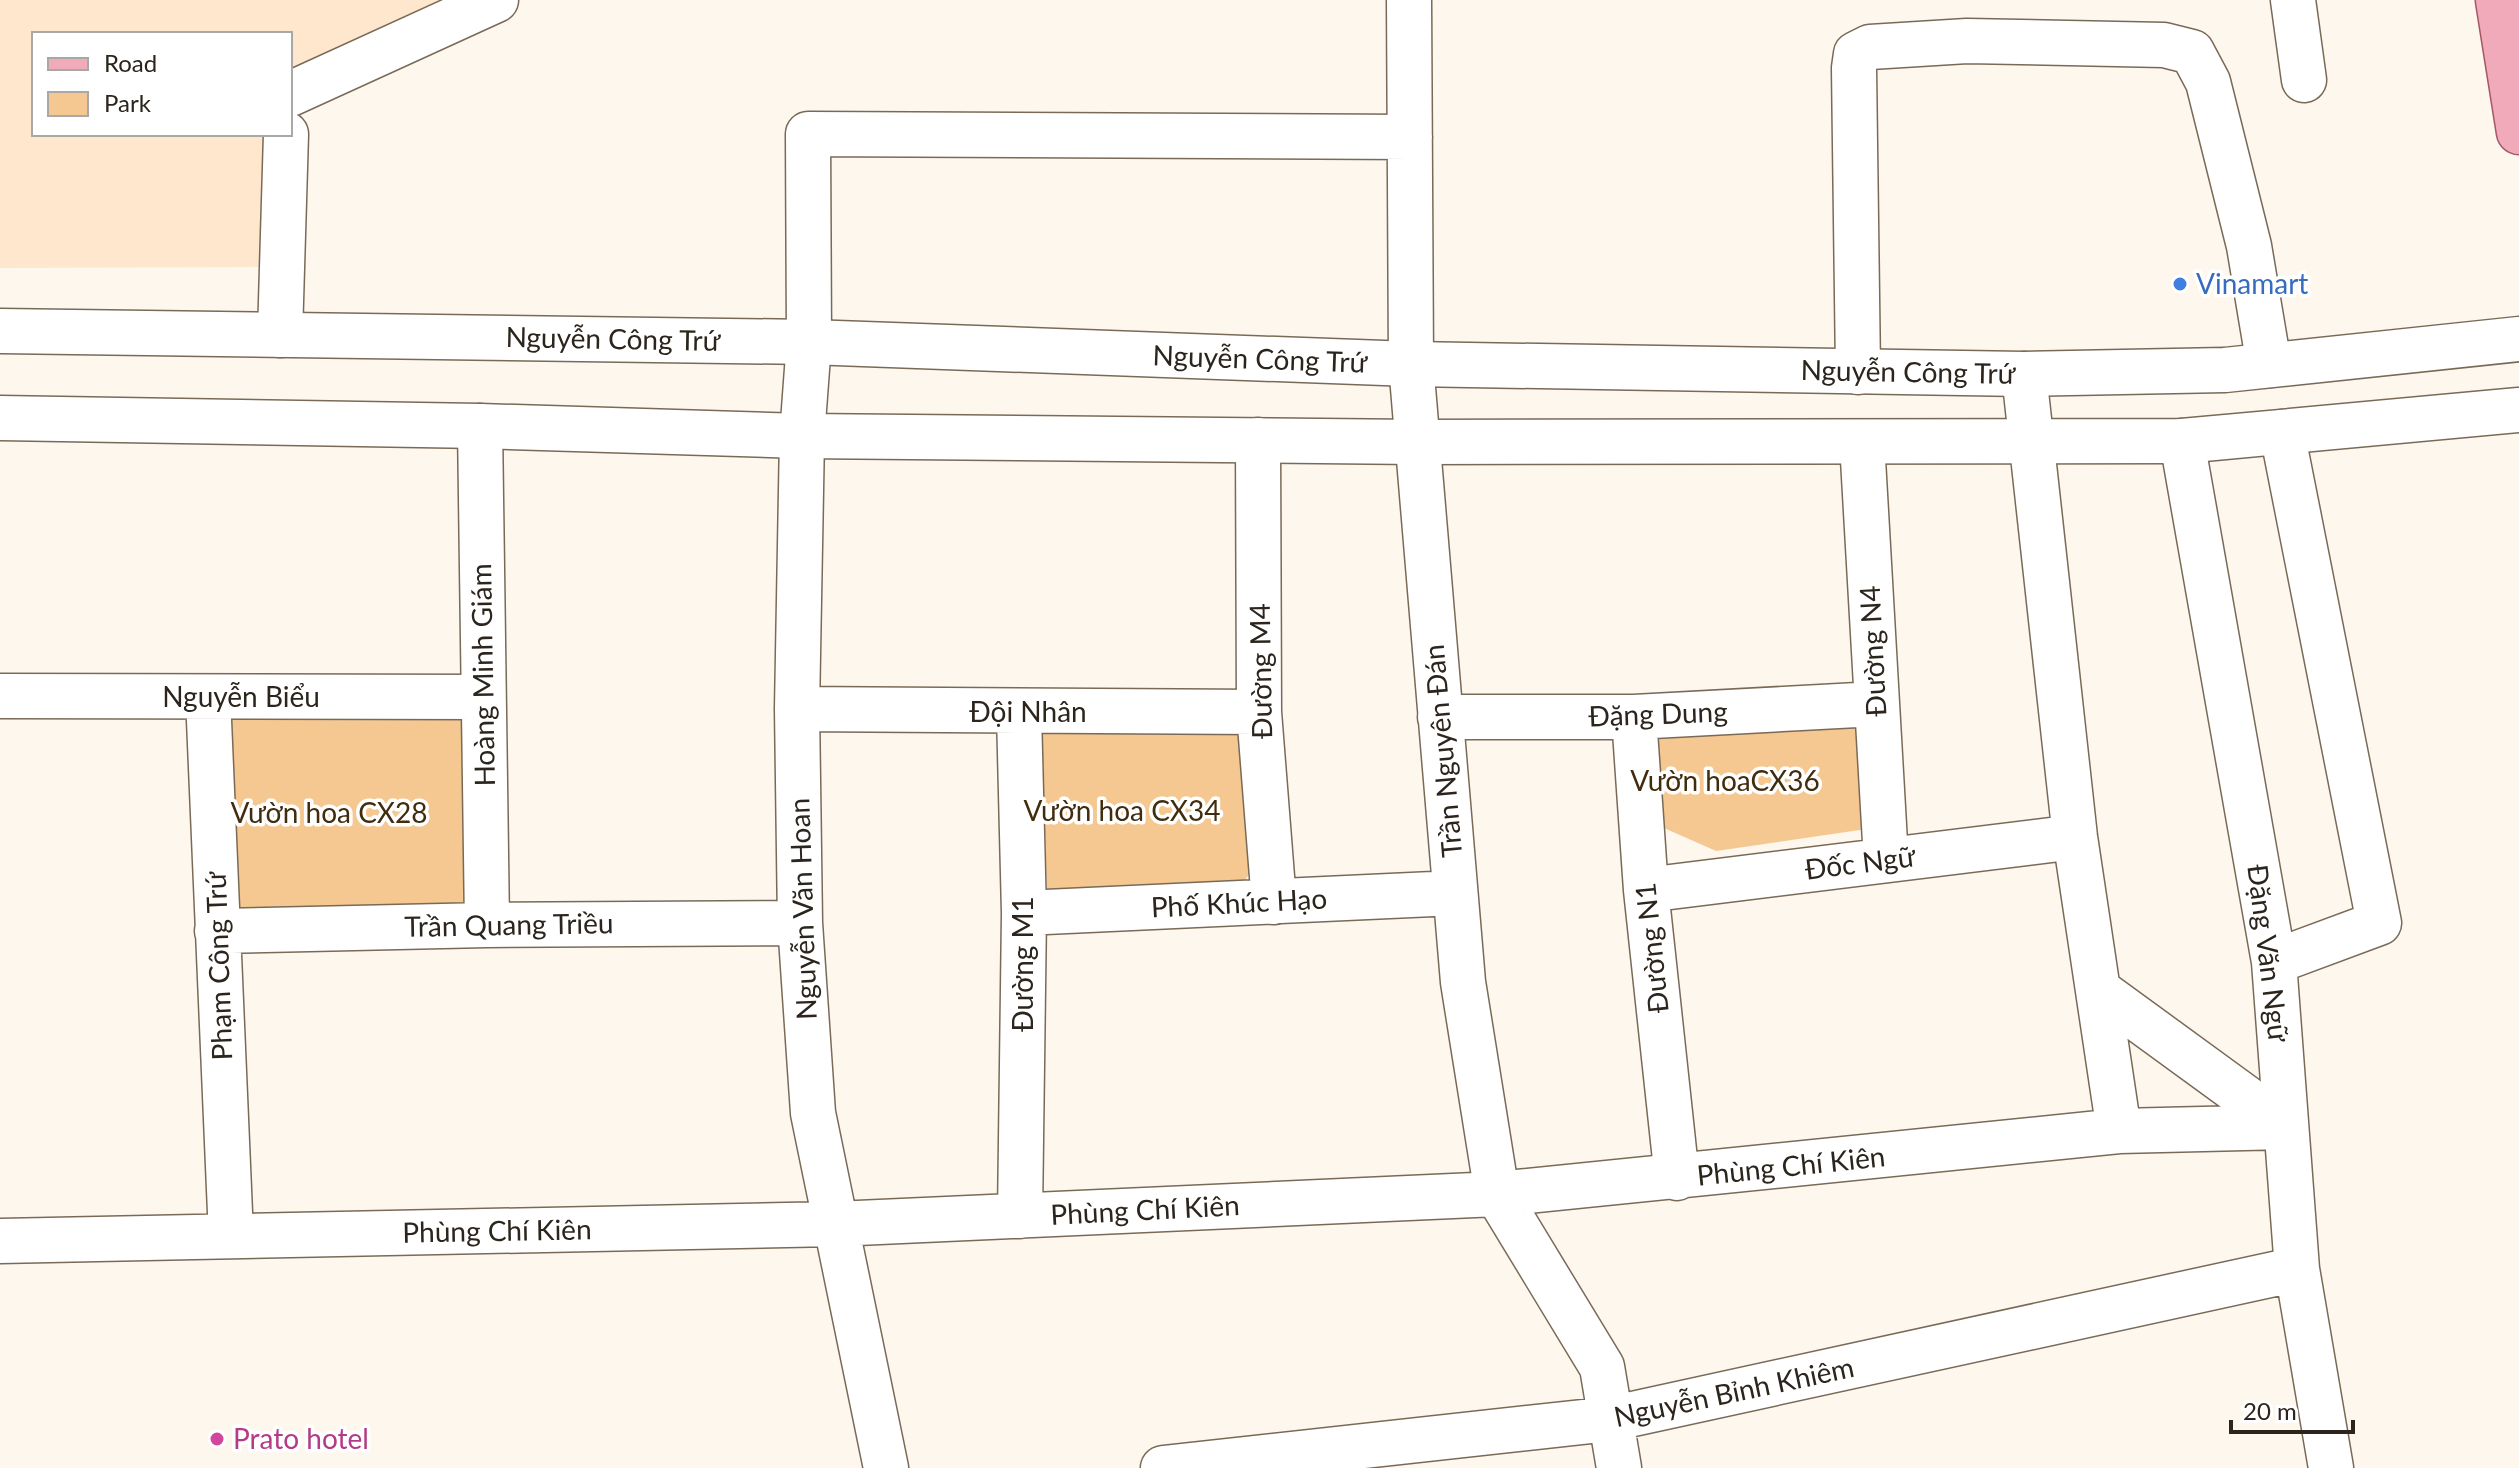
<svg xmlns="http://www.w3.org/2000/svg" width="2519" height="1468" viewBox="0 0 2519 1468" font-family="Lato,sans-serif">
  <rect width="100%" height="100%" fill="#fef7ee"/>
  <path fill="#fee7cc" d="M 0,0 L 455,0 L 290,74 L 290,34 L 34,34 L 34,134 L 267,134 L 267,267 L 0,268 Z"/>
  <path fill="#f5c791" d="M 208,697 L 483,697 L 487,925 L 217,931 Z
    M 1876,704 L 1880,827 L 1716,851 L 1664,828 L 1634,717 Z
    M 1042,733 L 1250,734 L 1262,859 L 1244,881 L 1047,894 Z"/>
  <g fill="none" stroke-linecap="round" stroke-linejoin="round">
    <g stroke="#796a57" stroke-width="47">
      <path id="street" d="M 1409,0 L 1411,364 L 1463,982 L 1497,1194 L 1602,1367 L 1619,1468
        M 2293,0 L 2304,80
        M 290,94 L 496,0
        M 280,335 L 286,134
        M 1858,372 L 1854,68 L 1856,54 L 1870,47 L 1967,41 L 2164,45 L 2192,52 L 2208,82 L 2249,246 L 2269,365
        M 2024,374 L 2075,837 L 2119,1131
        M 480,426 L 487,925
        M 1258,440 L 1259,712 L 1274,902
        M 2182,441 L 2274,962 L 2297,1269 L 2331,1468
        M 1862,442 L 1886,860
        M 0,696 L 483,697
        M 208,697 L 231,1236
        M 797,709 L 1259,712
        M 1019,713 L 1024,913 L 1020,1216
        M 1440,717 L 1634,717 L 1876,704
        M 1634,717 L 1646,890 L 1677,1178
        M 1646,890 L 2075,837
        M 1024,913 L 1455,893
        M 217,931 L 487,925 L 800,923
        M 2274,962 L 2379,923 L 2282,432
        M 2098,990 L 2286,1127
        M 0,1241 L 835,1224 L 1497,1194 L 2119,1131 L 2286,1127
        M 886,1468 L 813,1113 L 800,923 L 797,709 L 802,436 L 809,342 L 808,134 L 1410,137
        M 1163,1468 L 1610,1419 L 2297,1269"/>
    </g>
    <g stroke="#796a57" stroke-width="47">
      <path id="secondary" d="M 0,331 L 809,342 L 1411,364 L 2024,374 L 2225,370 L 2519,339
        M 0,418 L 480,426 L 802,436 L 1418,442 L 2182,441 L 2519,410"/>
    </g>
    <g stroke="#a55765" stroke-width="47">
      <path id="primary" d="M 2498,0 L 2519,132"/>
    </g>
    <use href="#street" stroke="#fff" stroke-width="44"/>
    <use href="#secondary" stroke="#fff" stroke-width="44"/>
    <use href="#primary" stroke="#f1aaba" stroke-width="44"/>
  </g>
  <circle fill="#3f7fe0" stroke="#fff" stroke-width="3" cx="2180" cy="284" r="8"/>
  <circle fill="#d1479c" stroke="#fff" stroke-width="3" cx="217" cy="1439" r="8"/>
  <g text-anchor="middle" stroke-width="7" stroke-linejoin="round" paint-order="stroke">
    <g font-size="28" fill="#366cbe" stroke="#fff" text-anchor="start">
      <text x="2196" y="294">Vinamart</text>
    </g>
    <g font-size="28" fill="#2b251d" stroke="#fff">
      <text transform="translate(613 339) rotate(1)" y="10">Nguyễn Công Trứ</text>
      <text transform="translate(1260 359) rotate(2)" y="10">Nguyễn Công Trứ</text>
      <text transform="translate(1908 372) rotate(1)" y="10">Nguyễn Công Trứ</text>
      <text transform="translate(1873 651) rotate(-93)" y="10">Đường N4</text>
      <text transform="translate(1261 671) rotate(-91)" y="10">Đường M4</text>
      <text transform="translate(483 675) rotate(-91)" y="10">Hoàng Minh Giám</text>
      <text x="241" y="707">Nguyễn Biểu</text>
      <text x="1028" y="722">Đội Nhân</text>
      <text transform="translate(1658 714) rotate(-2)" y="10">Đặng Dung</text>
      <text transform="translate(1443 751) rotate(-95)" y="10">Trần Nguyên Đán</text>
      <text transform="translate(1860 863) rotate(-7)" y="10">Đốc Ngữ</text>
      <text transform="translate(1239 903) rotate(-3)" y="10">Phố Khúc Hạo</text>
      <text transform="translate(803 909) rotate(-92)" y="10">Nguyễn Văn Hoan</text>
      <text transform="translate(509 925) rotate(-1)" y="10">Trần Quang Triều</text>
      <text transform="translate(1652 948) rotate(-96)" y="10">Đường N1</text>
      <text transform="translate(2268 953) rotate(83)" y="10">Đặng Văn Ngữ</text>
      <text transform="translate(1023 964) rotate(-90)" y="10">Đường M1</text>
      <text transform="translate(219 966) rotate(-92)" y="10">Phạm Công Trứ</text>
      <text transform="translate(1791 1166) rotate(-6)" y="10">Phùng Chí Kiên</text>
      <text transform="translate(1145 1210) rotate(-3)" y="10">Phùng Chí Kiên</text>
      <text transform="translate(497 1231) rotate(-1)" y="10">Phùng Chí Kiên</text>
      <text transform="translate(1734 1392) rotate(-12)" y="10">Nguyễn Bỉnh Khiêm</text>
    </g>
    <g font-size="28" fill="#422c0e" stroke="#fff">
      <text x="1725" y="791">Vườn hoaCX36</text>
      <text x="1122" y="821">Vườn hoa CX34</text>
      <text x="329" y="823">Vườn hoa CX28</text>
    </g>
    <g font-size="28" fill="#b23c85" stroke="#fff" text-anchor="start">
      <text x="233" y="1449">Prato hotel</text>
    </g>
  </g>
  <rect x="32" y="32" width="260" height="104" fill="#ffffff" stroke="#aaa8a5" stroke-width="2"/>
  <rect x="48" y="58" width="40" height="12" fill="#f1aaba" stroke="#aaa8a5" stroke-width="2"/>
  <text x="104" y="72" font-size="24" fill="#2b251d">Road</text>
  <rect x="48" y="92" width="40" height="24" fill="#f5c791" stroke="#aaa8a5" stroke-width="2"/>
  <text x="104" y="112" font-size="24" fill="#2b251d">Park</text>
  <path d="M2231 1420v12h122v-12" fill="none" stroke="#2b251d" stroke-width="4"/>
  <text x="2243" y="1420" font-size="24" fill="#2b251d" stroke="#ffffff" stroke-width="6" paint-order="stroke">20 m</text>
</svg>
